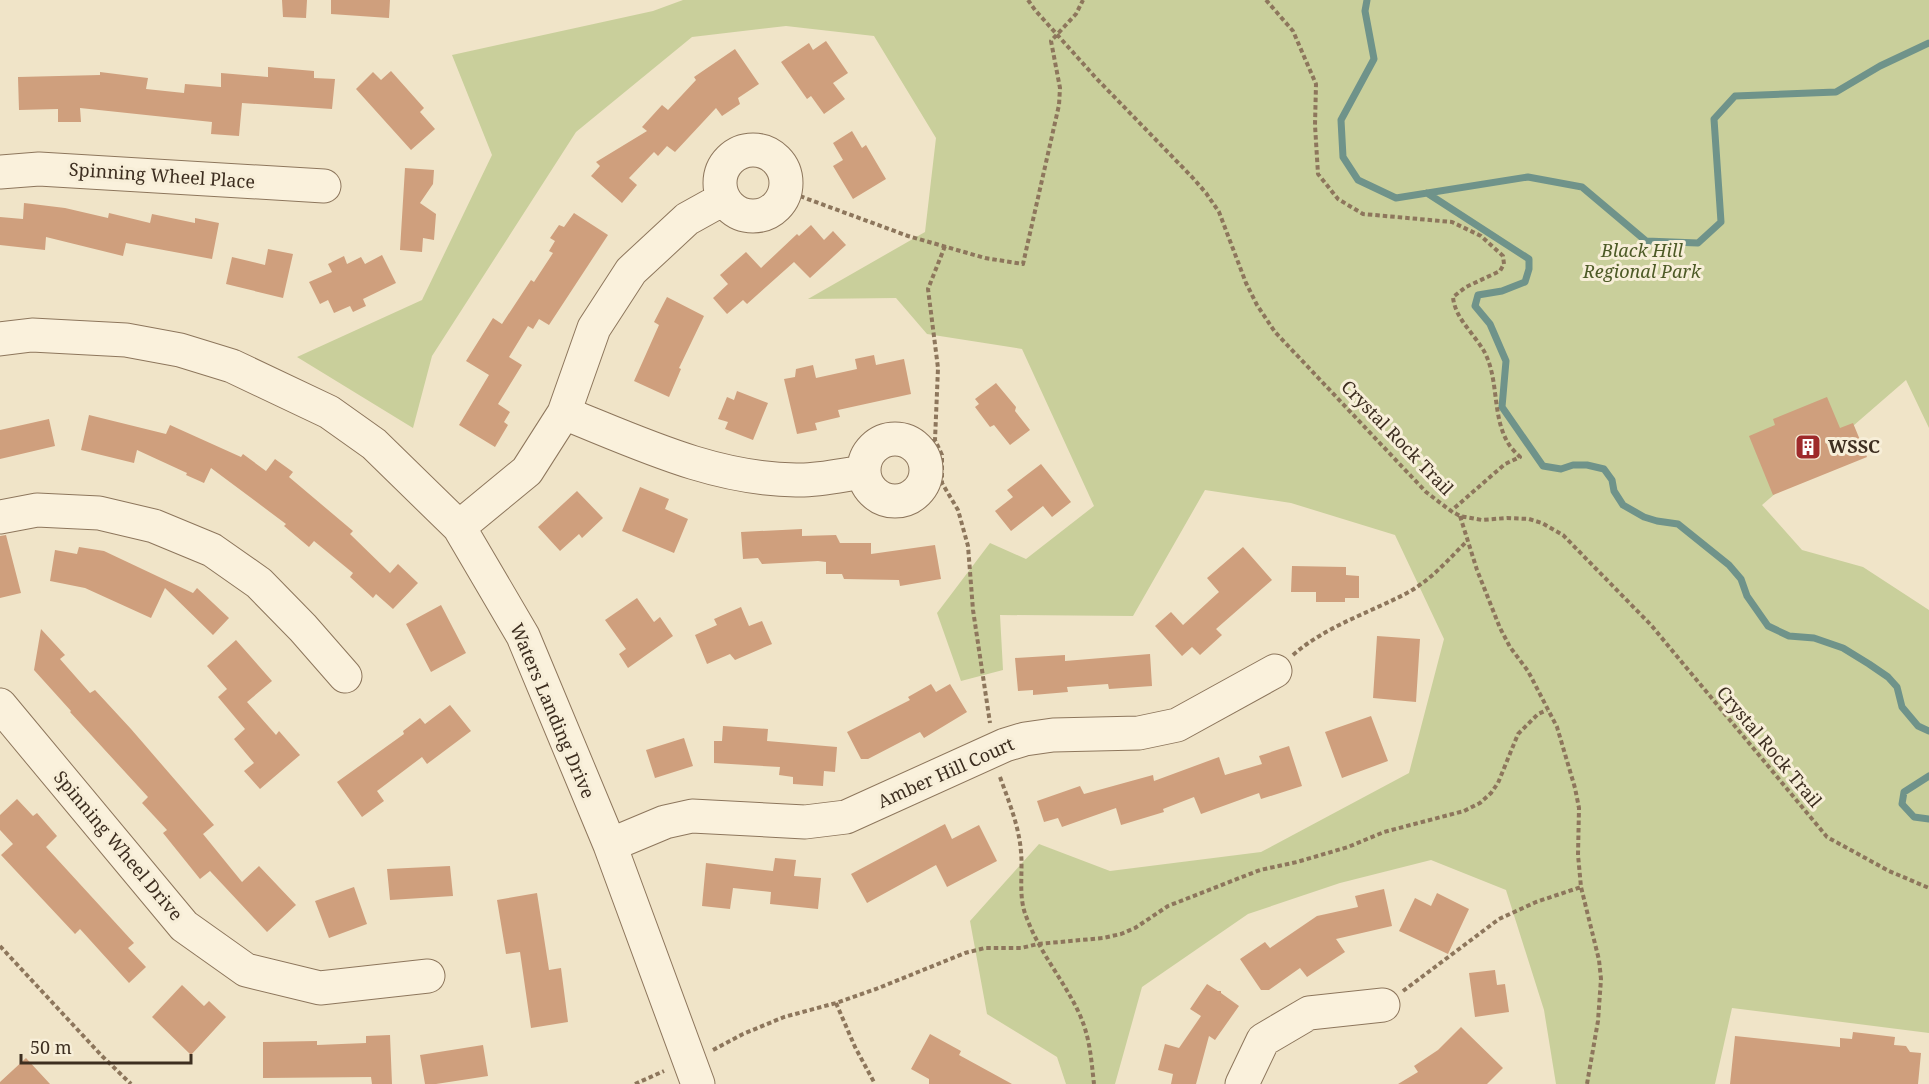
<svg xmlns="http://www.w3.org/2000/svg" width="1929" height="1084" viewBox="0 0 1929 1084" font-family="'Noto Serif',serif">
  <rect width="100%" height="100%" fill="#f0e4c8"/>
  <path fill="#c9cf9b" d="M 683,0 L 1929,0 L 1929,428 L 1906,380 L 1762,505 L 1802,550 L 1863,567 L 1929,610 L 1929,1033 L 1732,1008 L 1715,1084 L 1556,1084 L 1544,1010 L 1506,890 L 1431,860 L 1340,883 L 1248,914 L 1142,987 L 1115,1084 L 1066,1084 L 1057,1057 L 987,1014 L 970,921 L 1039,844 L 1110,871 L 1261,852 L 1409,773 L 1444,639 L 1395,535 L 1291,503 L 1205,490 L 1133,616 L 1000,615 L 1003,670 L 961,681 L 937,613 L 990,543 L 1026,559 L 1094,506 L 1022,349 L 927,334 L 896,298 L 808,299 L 925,232 L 936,138 L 874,36 L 786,26 L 692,37 L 576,132 L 432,356 L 413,428 L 297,357 L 422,300 L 492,155 L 452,55 L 653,11 Z"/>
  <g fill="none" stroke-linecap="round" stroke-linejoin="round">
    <path stroke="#6f938a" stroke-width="7" d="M 1367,0 L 1365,11 L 1374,59 L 1341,120 L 1343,157 L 1358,180 L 1396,198 L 1528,177 L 1582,187 L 1646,241 L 1698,243 L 1721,222 L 1714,119 L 1735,96 L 1836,92 L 1880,66 L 1929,43
      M 1427,193 L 1529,259 L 1529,269 L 1525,282 L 1502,291 L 1478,295 L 1475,306 L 1490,324 L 1506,361 L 1502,407 L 1543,466 L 1561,469 L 1573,465 L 1587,465 L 1604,469 L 1612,480 L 1614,491 L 1623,505 L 1644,517 L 1657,521 L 1678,524 L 1729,565 L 1741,579 L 1747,596 L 1768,626 L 1789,636 L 1814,638 L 1843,648 L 1869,664 L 1888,677 L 1897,687 L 1902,707 L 1918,726 L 1929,731
      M 1929,776 L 1904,792 L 1902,804 L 1914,817 L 1929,819"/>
  </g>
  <path fill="#cf9f7d" d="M 282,0 L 307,0 L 306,18 L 283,17 Z
    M 331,0 L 390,0 L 389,18 L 331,14 Z
    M 826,41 L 848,73 L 833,83 L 845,99 L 824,114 L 811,96 L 807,99 L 781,62 L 809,43 L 813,50 Z
    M 735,49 L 759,84 L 738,98 L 740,104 L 722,116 L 716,108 L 675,152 L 667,146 L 658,156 L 654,152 L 629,178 L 637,185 L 622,203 L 591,176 L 600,166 L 596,162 L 647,131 L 642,127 L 662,105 L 668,110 L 696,80 L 694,77 Z
    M 268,67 L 314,71 L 314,78 L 335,79 L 332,109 L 242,103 L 239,136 L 211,134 L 212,122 L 80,108 L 81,122 L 58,122 L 58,109 L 19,110 L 18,77 L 100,75 L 100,72 L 148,78 L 146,89 L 184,93 L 185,84 L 221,87 L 221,73 L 268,77 Z
    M 391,71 L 424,108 L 420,112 L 435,129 L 411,150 L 356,89 L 373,72 L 381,80 Z
    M 852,131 L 862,148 L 866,145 L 886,179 L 853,199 L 833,166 L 843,160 L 833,143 Z
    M 405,168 L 434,170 L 433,184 L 420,203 L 436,214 L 434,240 L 423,238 L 422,252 L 400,250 Z
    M 24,203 L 65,208 L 108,218 L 109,213 L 150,223 L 152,214 L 195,223 L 195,218 L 219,223 L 212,259 L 126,243 L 123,256 L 46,237 L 45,250 L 0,245 L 0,217 L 23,219 Z
    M 574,213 L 608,235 L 549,325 L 539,319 L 533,329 L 528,326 L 509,357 L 522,365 L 498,404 L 510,412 L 504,422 L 508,425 L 495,447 L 459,425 L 489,375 L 466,361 L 493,318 L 502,324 L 531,280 L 534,282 L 553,253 L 549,251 L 555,241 L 550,238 L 559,225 L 564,227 Z
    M 811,225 L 824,240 L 833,231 L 846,245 L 810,278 L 794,262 L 747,304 L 743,300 L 727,314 L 713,298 L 728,284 L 720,275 L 746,252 L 761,268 L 797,234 L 799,236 Z
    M 268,249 L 293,254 L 283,298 L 226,284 L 232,257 L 265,265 Z
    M 382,255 L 396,283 L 363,299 L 366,306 L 353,312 L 350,306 L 334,313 L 328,300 L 320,304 L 309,282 L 332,272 L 328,264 L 344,256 L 347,264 L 361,257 L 365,264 Z
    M 667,297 L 704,316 L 679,368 L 681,369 L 669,397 L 634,381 L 659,325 L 654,322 Z
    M 874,355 L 876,365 L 904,359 L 911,394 L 838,410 L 840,417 L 815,423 L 817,430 L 797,434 L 784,379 L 795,377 L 796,369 L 813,365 L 816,378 L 857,369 L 855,359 Z
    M 996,383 L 1016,407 L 1015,411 L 1030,430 L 1010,445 L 994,425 L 990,427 L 975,407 L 979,404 L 975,399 Z
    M 737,391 L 768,403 L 753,440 L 725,429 L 728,422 L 718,419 L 727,397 L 734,400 Z
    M 1827,397 L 1840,428 L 1853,423 L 1867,457 L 1773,495 L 1749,436 L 1775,425 L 1773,419 Z
    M 89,415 L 166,434 L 170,425 L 241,457 L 243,454 L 266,471 L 275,459 L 293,472 L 289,477 L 353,531 L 350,534 L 390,573 L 398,564 L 418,583 L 393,609 L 376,594 L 373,598 L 350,577 L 353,573 L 314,541 L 309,547 L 284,526 L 286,524 L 211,468 L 204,483 L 186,475 L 187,473 L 137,450 L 134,463 L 81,450 Z
    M 49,419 L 55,446 L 0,459 L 0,430 Z
    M 1041,464 L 1071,502 L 1052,517 L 1043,506 L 1011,531 L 995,511 L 1013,497 L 1007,490 Z
    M 640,487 L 669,499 L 665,509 L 688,519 L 674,553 L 622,531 Z
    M 577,491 L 603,518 L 582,538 L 579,534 L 560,551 L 538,527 Z
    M 802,529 L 802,536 L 836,535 L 840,543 L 871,543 L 871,554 L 935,545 L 941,579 L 900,586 L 899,580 L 844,579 L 842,574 L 826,574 L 826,562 L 818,561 L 762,564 L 758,558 L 743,559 L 741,532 Z
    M 6,535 L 21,593 L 0,598 L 0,536 Z
    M 79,547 L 104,551 L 193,593 L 197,588 L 229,618 L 213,635 L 165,588 L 151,618 L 85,588 L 50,581 L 55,550 L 77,554 Z
    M 1243,547 L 1272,580 L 1216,629 L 1222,635 L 1200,655 L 1192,647 L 1182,656 L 1155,626 L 1171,612 L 1183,625 L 1219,592 L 1207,578 Z
    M 1292,566 L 1346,567 L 1346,575 L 1359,576 L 1359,598 L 1345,598 L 1345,602 L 1316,602 L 1316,592 L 1291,592 Z
    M 637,598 L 654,622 L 660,617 L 673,636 L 628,668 L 619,654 L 626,649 L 605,620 Z
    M 441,605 L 466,653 L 431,672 L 406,624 Z
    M 741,607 L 749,626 L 762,621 L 772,644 L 735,660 L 730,654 L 707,664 L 695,635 L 717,625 L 714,619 Z
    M 41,629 L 65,655 L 60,659 L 90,693 L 95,690 L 131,729 L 214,825 L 203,834 L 242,882 L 259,866 L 296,905 L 267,932 L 210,871 L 200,879 L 163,833 L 167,830 L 142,803 L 148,797 L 70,712 L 71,711 L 34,670 Z
    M 1377,636 L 1420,639 L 1416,702 L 1373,698 Z
    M 236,640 L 272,681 L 247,702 L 276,735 L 279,731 L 300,755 L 260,789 L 244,771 L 254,763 L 234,739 L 245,729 L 218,697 L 227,689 L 207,666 Z
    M 1150,654 L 1152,686 L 1109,689 L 1108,684 L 1067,687 L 1068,692 L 1033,695 L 1033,690 L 1018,691 L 1015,658 L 1065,655 L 1065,661 Z
    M 931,684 L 936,692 L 950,684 L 967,712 L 924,738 L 920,732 L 868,759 L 861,759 L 847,732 L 910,700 L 908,697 Z
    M 450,705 L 471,731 L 427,764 L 422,757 L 377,791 L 384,801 L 362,817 L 337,782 L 404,734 L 403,731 L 420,718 L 425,724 Z
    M 1371,716 L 1388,761 L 1342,778 L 1325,732 Z
    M 723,726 L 768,729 L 767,741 L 837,747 L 835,772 L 824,771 L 823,786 L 793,784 L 793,777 L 779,775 L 780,767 L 714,763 L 714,741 L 722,741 Z
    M 684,738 L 693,766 L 655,778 L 646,750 Z
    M 1289,746 L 1302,786 L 1261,799 L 1259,793 L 1201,814 L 1194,797 L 1163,809 L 1164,812 L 1121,825 L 1116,808 L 1062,827 L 1058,818 L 1044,822 L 1037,801 L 1080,786 L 1084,794 L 1153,775 L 1154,781 L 1219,757 L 1225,775 L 1262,764 L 1259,756 Z
    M 17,799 L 33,816 L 37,813 L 57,836 L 46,847 L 134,943 L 128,948 L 146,967 L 129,983 L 80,929 L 75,934 L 1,855 L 13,844 L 0,830 L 0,815 Z
    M 945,824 L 952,839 L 979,825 L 997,861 L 947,887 L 936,865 L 867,903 L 851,874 Z
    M 775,858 L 796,860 L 794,876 L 821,878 L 818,909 L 770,904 L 771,892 L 733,888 L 730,909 L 702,906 L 706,863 L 773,871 Z
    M 450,866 L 453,896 L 390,900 L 387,869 Z
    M 354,887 L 367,924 L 329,938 L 315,901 Z
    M 1384,889 L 1392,926 L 1336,939 L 1345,952 L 1307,977 L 1300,968 L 1269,990 L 1261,990 L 1240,959 L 1265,942 L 1270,948 L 1317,916 L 1358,907 L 1355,896 Z
    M 537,893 L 549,970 L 561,968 L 568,1022 L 531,1028 L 520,952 L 506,954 L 497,900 Z
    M 1437,893 L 1469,909 L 1448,954 L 1399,931 L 1415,898 L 1431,906 Z
    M 1495,970 L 1497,985 L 1505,984 L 1509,1012 L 1475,1017 L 1469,973 Z
    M 1207,984 L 1218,991 L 1221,991 L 1221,993 L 1239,1006 L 1215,1040 L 1209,1036 L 1196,1084 L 1171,1084 L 1173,1074 L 1158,1070 L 1165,1044 L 1179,1048 L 1201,1016 L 1190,1009 Z
    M 182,985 L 204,1006 L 209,1001 L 226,1017 L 191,1055 L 152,1017 Z
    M 1461,1027 L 1503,1068 L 1487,1084 L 1398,1084 L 1418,1072 L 1414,1066 L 1438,1050 Z
    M 1853,1032 L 1895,1037 L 1894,1045 L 1906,1046 L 1910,1052 L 1921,1053 L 1918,1084 L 1730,1084 L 1735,1036 L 1840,1047 L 1840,1038 L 1852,1039 Z
    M 930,1034 L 961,1051 L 959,1055 L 1012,1084 L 929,1084 L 929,1079 L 911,1069 Z
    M 390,1035 L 392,1084 L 372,1084 L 371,1077 L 263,1078 L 263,1042 L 317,1041 L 317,1045 L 366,1043 L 366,1036 Z
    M 483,1045 L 488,1076 L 436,1084 L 425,1084 L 420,1055 Z
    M 26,1058 L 50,1084 L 0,1084 L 0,1082 Z"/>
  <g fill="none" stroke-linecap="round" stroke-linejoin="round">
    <g stroke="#8d765c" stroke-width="35">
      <path id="minor" d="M720 183a33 33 0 1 1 66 0a33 33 0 1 1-66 0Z
        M 0,172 L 39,169 L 324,186
        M 0,339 L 32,335 L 126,340 L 180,350 L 232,366 L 329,412 L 374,444 L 459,527 L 523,636 L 610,845 L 698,1084
        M 564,413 C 639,443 713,479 796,480 C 818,481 842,475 864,472
        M864 470a31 31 0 1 1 62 0a31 31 0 1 1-62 0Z
        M 0,517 L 37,510 L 99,513 L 154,526 L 212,550 L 259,583 L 303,628 L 345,676
        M 459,527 L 527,471 L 564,413 L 594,328 L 631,271 L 687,219 L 723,199
        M 0,705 L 184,926 L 246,970 L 320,988 L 428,976
        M 610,845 L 665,822 L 692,816 L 805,822 L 846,817 L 1005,745 L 1025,739 L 1053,735 L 1139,733 L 1177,725 L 1275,671
        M 1242,1084 L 1263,1040 L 1309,1013 L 1383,1005"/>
    </g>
    <path stroke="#8d765c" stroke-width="4" stroke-dasharray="4.5 3" stroke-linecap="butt" d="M 1028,0 L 1035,10 L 1096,78 L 1192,177 L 1206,193 L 1219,212 L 1246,283 L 1257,305 L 1275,332 L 1426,492 L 1451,511 L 1460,516 L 1482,520 L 1507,518 L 1529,519 L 1542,523 L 1563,535 L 1651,625 L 1827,837 L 1889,871 L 1929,888
      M 1266,0 L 1293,31 L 1316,84 L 1315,125 L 1318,174 L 1338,199 L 1363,214 L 1452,222 L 1481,236 L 1503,256 L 1504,264 L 1500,271 L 1466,287 L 1453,297 C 1455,319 1475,334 1485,353 C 1499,381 1492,416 1508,443 C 1511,448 1516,453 1520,457 L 1505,464 L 1451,511
      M 786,191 L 908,236 L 985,258 L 1023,264 L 1059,105 L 1060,88 L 1051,41 L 1076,14 L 1083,0
      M 945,246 L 928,289 L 938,368 L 935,440 L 942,455 L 942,483 L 958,510 L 968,546 L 973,610 L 990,723
      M 918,449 L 935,440
      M 925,480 L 942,483
      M 1460,516 L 1477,570 L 1500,628 L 1510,647 L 1528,671 L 1557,727 L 1575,788 L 1579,808 L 1578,855 L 1581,887 L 1599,960 L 1601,979 L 1598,1021 L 1587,1084
      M 1293,655 C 1326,626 1369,613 1407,593 C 1431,580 1448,560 1467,541
      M 1000,777 C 1009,802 1019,826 1021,852 C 1023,873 1018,896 1026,916 C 1039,952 1063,979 1079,1013 C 1090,1037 1091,1058 1094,1084
      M 0,946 L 102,1056 L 131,1084
      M 1403,991 L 1499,919 L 1536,902 L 1581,887
      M 836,1003 L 855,1047 L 875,1084
      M 713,1050 L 743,1034 L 784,1017 L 836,1003 L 876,989 L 965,953 L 985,948 L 1021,948 L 1038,944 L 1103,938 L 1121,934 L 1135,928 L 1168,906 L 1260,870 L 1297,862 L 1348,847 L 1384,832 L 1464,811 L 1480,803 L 1491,793 L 1498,783 L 1518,734 L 1538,714 L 1547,710
      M 635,1084 L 664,1071"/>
    <use href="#minor" stroke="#faf1dc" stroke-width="33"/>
  </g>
  <defs>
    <g id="building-square" transform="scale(1.35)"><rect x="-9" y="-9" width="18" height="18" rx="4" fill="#9e2a2b" stroke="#f7eed8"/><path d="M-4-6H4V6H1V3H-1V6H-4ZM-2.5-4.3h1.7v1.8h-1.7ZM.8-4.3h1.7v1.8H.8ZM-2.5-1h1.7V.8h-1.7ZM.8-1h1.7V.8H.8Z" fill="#fff"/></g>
  </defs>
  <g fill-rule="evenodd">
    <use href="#building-square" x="1808" y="447"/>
  </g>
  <g text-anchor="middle" stroke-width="6" stroke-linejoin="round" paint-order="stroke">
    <g font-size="18" fill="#3d2e20" stroke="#f7eed8">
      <text transform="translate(162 176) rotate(4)" y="6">Spinning Wheel Place</text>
      <text transform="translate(1397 438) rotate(46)" y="6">Crystal Rock Trail</text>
      <text transform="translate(552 711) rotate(67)" y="6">Waters Landing Drive</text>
      <text transform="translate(1769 747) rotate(50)" y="6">Crystal Rock Trail</text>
      <text transform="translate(946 773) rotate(-24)" y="6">Amber Hill Court</text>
      <text transform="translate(118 846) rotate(50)" y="6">Spinning Wheel Drive</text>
    </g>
    <g font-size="18" font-style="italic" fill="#4d5a26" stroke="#f7eed8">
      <text x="1642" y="257">Black Hill<tspan x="1642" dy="21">Regional Park</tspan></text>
    </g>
    <g font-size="18" font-weight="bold" fill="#3d2e20" stroke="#f7eed8" text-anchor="start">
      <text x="1828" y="453">WSSC</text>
    </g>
  </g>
  <path d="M21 1054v9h170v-9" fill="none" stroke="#3d2e20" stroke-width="3"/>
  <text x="30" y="1054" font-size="18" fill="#3d2e20" stroke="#f7eed8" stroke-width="4.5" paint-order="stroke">50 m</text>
</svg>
